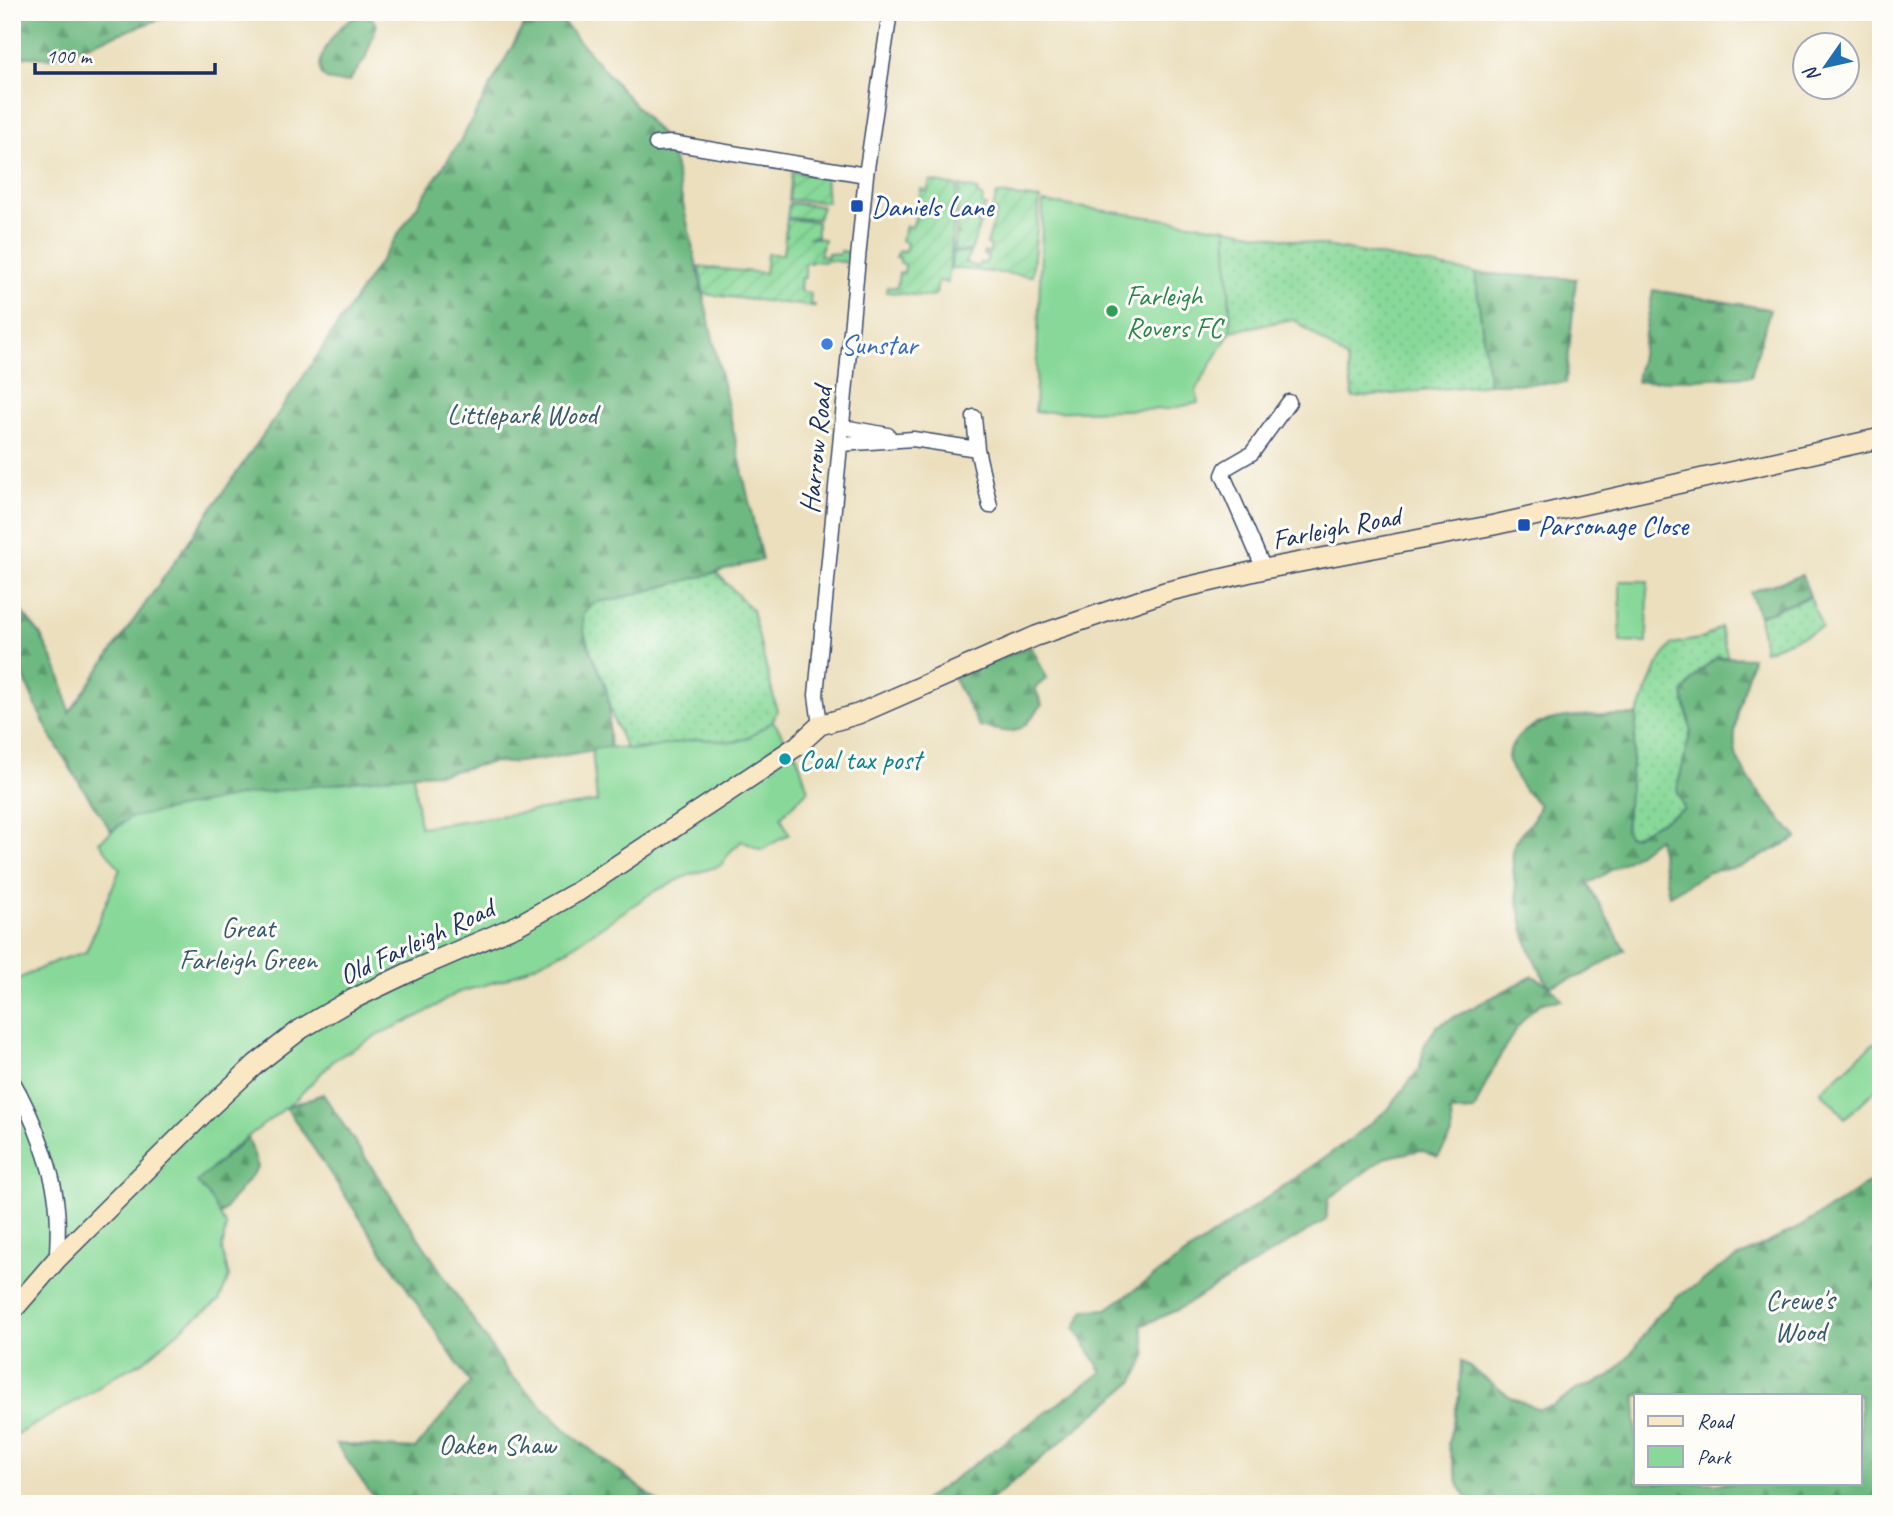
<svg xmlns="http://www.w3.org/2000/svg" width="1893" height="1516" viewBox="0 0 1893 1516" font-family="Caveat,sans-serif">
  <defs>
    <pattern id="grass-dots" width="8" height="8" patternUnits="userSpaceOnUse" patternTransform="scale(1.75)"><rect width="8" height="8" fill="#88d999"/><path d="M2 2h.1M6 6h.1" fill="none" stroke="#75bb86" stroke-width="1.8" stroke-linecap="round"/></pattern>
    <pattern id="forest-firs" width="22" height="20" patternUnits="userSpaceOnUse" patternTransform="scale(1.75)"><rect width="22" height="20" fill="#6eb981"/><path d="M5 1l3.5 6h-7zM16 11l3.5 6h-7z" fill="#5a976d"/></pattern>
    <pattern id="garden-furrows" width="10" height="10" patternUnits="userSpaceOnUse" patternTransform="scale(1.75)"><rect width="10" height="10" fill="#88d999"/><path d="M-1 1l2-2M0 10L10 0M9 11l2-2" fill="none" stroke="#75bb86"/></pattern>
  </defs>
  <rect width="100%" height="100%" fill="#fdfcf7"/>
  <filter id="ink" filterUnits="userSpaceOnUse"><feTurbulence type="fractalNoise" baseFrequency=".0143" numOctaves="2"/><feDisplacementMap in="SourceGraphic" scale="14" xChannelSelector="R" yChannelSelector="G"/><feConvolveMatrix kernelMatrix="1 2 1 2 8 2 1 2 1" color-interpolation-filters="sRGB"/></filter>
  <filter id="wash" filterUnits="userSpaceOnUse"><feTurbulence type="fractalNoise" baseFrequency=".00686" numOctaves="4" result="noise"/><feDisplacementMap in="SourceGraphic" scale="28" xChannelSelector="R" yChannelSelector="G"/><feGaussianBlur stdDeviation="1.57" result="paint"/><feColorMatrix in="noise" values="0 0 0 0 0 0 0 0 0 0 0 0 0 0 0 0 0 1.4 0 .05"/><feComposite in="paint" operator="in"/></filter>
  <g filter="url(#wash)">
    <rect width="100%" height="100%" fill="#ebdfbd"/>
    <path fill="url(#grass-dots)" stroke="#52847c" stroke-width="2" d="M 1226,228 L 1475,273 L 1489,384 L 1353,398 L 1347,359 L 1293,319 L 1231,331 Z
      M 716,572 L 752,610 L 777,711 L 773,721 L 748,738 L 730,743 L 698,739 L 655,748 L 626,749 C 621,736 614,723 610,709 C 608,702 608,695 606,688 C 600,670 579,636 582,617 C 584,604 602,600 613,600 Z
      M 1810,597 L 1822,628 L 1764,651 L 1759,616 Z
      M 1720,627 L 1728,658 L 1717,657 L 1699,672 L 1683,693 L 1691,730 L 1677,789 L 1685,810 L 1634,836 L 1628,836 L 1625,830 L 1637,715 L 1658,664 L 1672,644 L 1704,638 Z"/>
    <path fill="url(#forest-firs)" stroke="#447470" stroke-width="2" fill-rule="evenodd" d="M 12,12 L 180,12 L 51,58 L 12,56 Z
      M 531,12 L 554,12 L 670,145 L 762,560 L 613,600 C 555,600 598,661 606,688 C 612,707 607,728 610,747 L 544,759 L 509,763 L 494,762 L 444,773 L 413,774 L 350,783 L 86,952 L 127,854 L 129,818 L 111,831 C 72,771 24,705 13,633 C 11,622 12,611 12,600 L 40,634 L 57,668 L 65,691 L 69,713 L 293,392 L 461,140 Z
      M 357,16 L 372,18 L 377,25 L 365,59 L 349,81 C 294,90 330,27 357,16 Z
      M 1475,273 L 1576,279 L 1566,383 L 1489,384 Z
      M 1653,290 L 1770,309 L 1751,376 L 1636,382 Z
      M 1802,575 L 1810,596 L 1759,616 L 1750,592 Z
      M 1031,646 L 1047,678 L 1035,688 L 1042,705 C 1017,736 1018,735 979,726 L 953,677 Z
      M 1717,657 L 1752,658 C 1746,686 1732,719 1735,749 C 1738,773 1781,819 1797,838 L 1742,866 L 1709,872 L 1669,895 L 1658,838 L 1636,855 L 1588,884 L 1625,950 L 1583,975 L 1550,986 L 1562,1000 C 1555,1001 1546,1001 1540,1004 C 1514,1021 1486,1082 1474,1111 L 1451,1112 L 1452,1135 L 1438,1157 L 1421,1150 L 1384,1158 L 1328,1199 L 1326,1220 L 1177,1310 L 1141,1326 L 1147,1354 L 1134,1381 L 986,1504 L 919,1504 L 1102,1372 L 1075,1328 L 1085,1310 L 1107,1309 L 1351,1139 L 1388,1109 L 1420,1068 L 1424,1046 L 1437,1026 L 1533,976 L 1548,985 C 1542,973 1533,960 1529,947 C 1523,930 1508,861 1514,846 C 1520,831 1536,822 1539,805 C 1536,800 1532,799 1528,794 C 1520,787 1513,771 1509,761 C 1507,755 1509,751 1512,746 C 1532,708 1600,717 1637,715 L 1625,830 L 1628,836 L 1634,836 L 1684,809 L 1677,789 L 1691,730 L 1683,693 L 1699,672 Z
      M 323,1094 L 507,1371 L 568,1432 L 661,1504 L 378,1504 L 336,1444 L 415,1449 L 470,1383 L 286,1107 Z
      M 248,1137 L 258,1167 L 220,1215 L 197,1182 Z
      M 1881,1173 L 1881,1214 L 1876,1217 L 1881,1225 L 1881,1504 L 1472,1504 L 1459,1486 L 1448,1444 L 1459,1396 L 1461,1361 L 1512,1398 L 1539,1409 L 1552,1406 L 1578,1389 L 1610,1377 L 1632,1352 L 1655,1318 L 1683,1292 L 1700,1283 L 1716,1270 L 1737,1258 L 1798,1228 L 1845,1199 ZM 1636,1395 L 1860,1395 L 1860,1483 L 1636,1483 Z"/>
    <path fill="#88d999" stroke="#52847c" stroke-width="2" d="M 1043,202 L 1226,228 L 1231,331 L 1196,390 L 1198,403 L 1168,409 L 1035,412 Z
      M 1620,581 L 1648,581 L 1647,643 L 1620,642 Z
      M 773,721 L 797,756 L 808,790 L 781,817 L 789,834 L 761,850 L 742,841 L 731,851 L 720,866 L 689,875 L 653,892 L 567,950 L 505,979 L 457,993 L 421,1015 L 382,1033 L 334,1060 L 293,1102 L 233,1148 L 197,1182 L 208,1195 L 226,1226 L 222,1250 L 229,1277 L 219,1301 L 187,1324 L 144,1361 L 114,1376 L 92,1392 L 12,1437 L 12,982 L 56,961 L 86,952 L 120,869 L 99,842 L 129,818 L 244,795 L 413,774 L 420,827 L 597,802 L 592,749 L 612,747 L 638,750 L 698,739 L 735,742 L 748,738 Z
      M 1875,1042 L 1881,1048 L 1881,1085 L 1845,1118 L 1821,1091 Z"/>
    <path fill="url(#garden-furrows)" stroke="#52847c" stroke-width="2" d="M 792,172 L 825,177 L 827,202 L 789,200 Z
      M 930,181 L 957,186 L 948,283 L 938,281 L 936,294 L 930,297 L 886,292 L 887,287 L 897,288 L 899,273 L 904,273 L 905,264 L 900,263 L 900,258 L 896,257 L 899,250 L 905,251 L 907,243 L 901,240 L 906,226 L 912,227 L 916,215 L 910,213 L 917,213 L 921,189 L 927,191 Z
      M 960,186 L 978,190 L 977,195 L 983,197 L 982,205 L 986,206 L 981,222 L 957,215 Z
      M 997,194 L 1040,199 L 1032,276 L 951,268 L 953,252 L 970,253 L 965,263 L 978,267 L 980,263 L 985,264 L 988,257 L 983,255 L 984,252 L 989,253 L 991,246 L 987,244 L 997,212 L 993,208 Z
      M 789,203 L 822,206 L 818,219 L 787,218 Z
      M 957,218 L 980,223 L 971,251 L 953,251 L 956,235 L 961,235 L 956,234 Z
      M 787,219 L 817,222 L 817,236 L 808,237 L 824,239 L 820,256 L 827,257 L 828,253 L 839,255 L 841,251 L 851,253 L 849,263 L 827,260 L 826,262 L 811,261 L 811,263 L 805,263 L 805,278 L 801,278 L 800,291 L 811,293 L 810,304 L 815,305 L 815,307 L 704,294 L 699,267 L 765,273 L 767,254 L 783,254 L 785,236 L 788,236 L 785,235 Z"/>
  </g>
  <g filter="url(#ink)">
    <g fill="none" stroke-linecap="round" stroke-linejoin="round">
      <g stroke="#3a496c" stroke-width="17">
        <path id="street" d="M 656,144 L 672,143 L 866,175
          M 974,417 L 977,449 L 990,506
          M 843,427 L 888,435
          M 841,444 L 913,439 L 977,449
          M 1264,569 L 1223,475 L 1226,468 L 1252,453 L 1289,402
          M 820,725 L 816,695 L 866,175 L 890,12
          M 12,1080 C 32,1114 54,1170 57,1209 C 59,1226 57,1243 57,1259"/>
      </g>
      <g stroke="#3a496c" stroke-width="22">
        <path id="secondary" d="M 12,1311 L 57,1259 L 210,1107 L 256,1064 L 301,1029 L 347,1002 L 418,968 L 518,925 L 577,892 L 797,746 L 820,725 L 858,714 L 1036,636 L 1165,592 L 1264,569 L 1494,525 L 1881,438"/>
      </g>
      <use href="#street" stroke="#fff" stroke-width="14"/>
      <use href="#secondary" stroke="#fae7c3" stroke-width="19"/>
    </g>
  </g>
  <g fill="#1a4fb4" stroke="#fdfcf7" stroke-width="2.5">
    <rect x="850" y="199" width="14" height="14" rx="3.5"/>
    <rect x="1517" y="518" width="14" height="14" rx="3.5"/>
  </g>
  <circle fill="#2e9e5b" stroke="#fdfcf7" stroke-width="2.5" cx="1112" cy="311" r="7"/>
  <circle fill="#3f7fe0" stroke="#fdfcf7" stroke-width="2.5" cx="827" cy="344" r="7"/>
  <circle fill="#0f9aa8" stroke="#fdfcf7" stroke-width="2.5" cx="785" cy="759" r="7"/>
  <g text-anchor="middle" stroke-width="6" stroke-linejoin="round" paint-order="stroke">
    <g font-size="28" fill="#164399" stroke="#fdfcf7" text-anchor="start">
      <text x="871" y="216">Daniels Lane</text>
      <text x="1538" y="535">Parsonage Close</text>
    </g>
    <g font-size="28" fill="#27864d" stroke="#fdfcf7" text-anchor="start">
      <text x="1126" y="305">Farleigh<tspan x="1126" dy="32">Rovers FC</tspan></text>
    </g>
    <g font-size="28" fill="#366cbe" stroke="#fdfcf7" text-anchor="start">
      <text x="841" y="354">Sunstar</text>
    </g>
    <g font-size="28" fill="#365a6d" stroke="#fdfcf7">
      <text x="522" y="424">Littlepark Wood</text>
      <text x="248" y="937">Great<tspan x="248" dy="32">Farleigh Green</tspan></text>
      <text x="1800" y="1309">Crewe's<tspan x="1800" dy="32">Wood</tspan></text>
      <text x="497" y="1454">Oaken Shaw</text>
    </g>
    <g font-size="28" fill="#1b2f5e" stroke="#fdfcf7">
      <text transform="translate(815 450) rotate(-84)" y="10">Harrow Road</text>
      <text transform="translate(1336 527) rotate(-11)" y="10">Farleigh Road</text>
      <text transform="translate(416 941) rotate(-25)" y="10">Old Farleigh Road</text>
    </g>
    <g font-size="28" fill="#0d838f" stroke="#fdfcf7" text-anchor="start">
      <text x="799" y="769">Coal tax post</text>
    </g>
  </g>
  <rect width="1893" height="1516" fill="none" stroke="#fdfcf7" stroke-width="42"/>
  <rect x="1634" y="1394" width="228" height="91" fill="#fdfcf7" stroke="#a3aaba" stroke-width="2"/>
  <rect x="1648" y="1416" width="35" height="10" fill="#fae7c3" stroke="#a3aaba" stroke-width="2"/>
  <text x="1697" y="1428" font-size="21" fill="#1b2f5e">Road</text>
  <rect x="1648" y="1446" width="35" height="21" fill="#88d999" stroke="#a3aaba" stroke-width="2"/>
  <text x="1697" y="1464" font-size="21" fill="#1b2f5e">Park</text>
  <g transform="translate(1826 66) rotate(236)"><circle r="33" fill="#fdfcf7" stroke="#a3aaba" stroke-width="2"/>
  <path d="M0-5L12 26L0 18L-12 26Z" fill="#1f6fb2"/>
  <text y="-10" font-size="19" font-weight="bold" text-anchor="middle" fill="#1b2f5e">N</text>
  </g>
  <path d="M35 63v10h180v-10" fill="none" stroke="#1b2f5e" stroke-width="3.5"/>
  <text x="46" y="63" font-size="21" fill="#1b2f5e" stroke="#fdfcf7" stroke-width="5" paint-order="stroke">100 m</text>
</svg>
